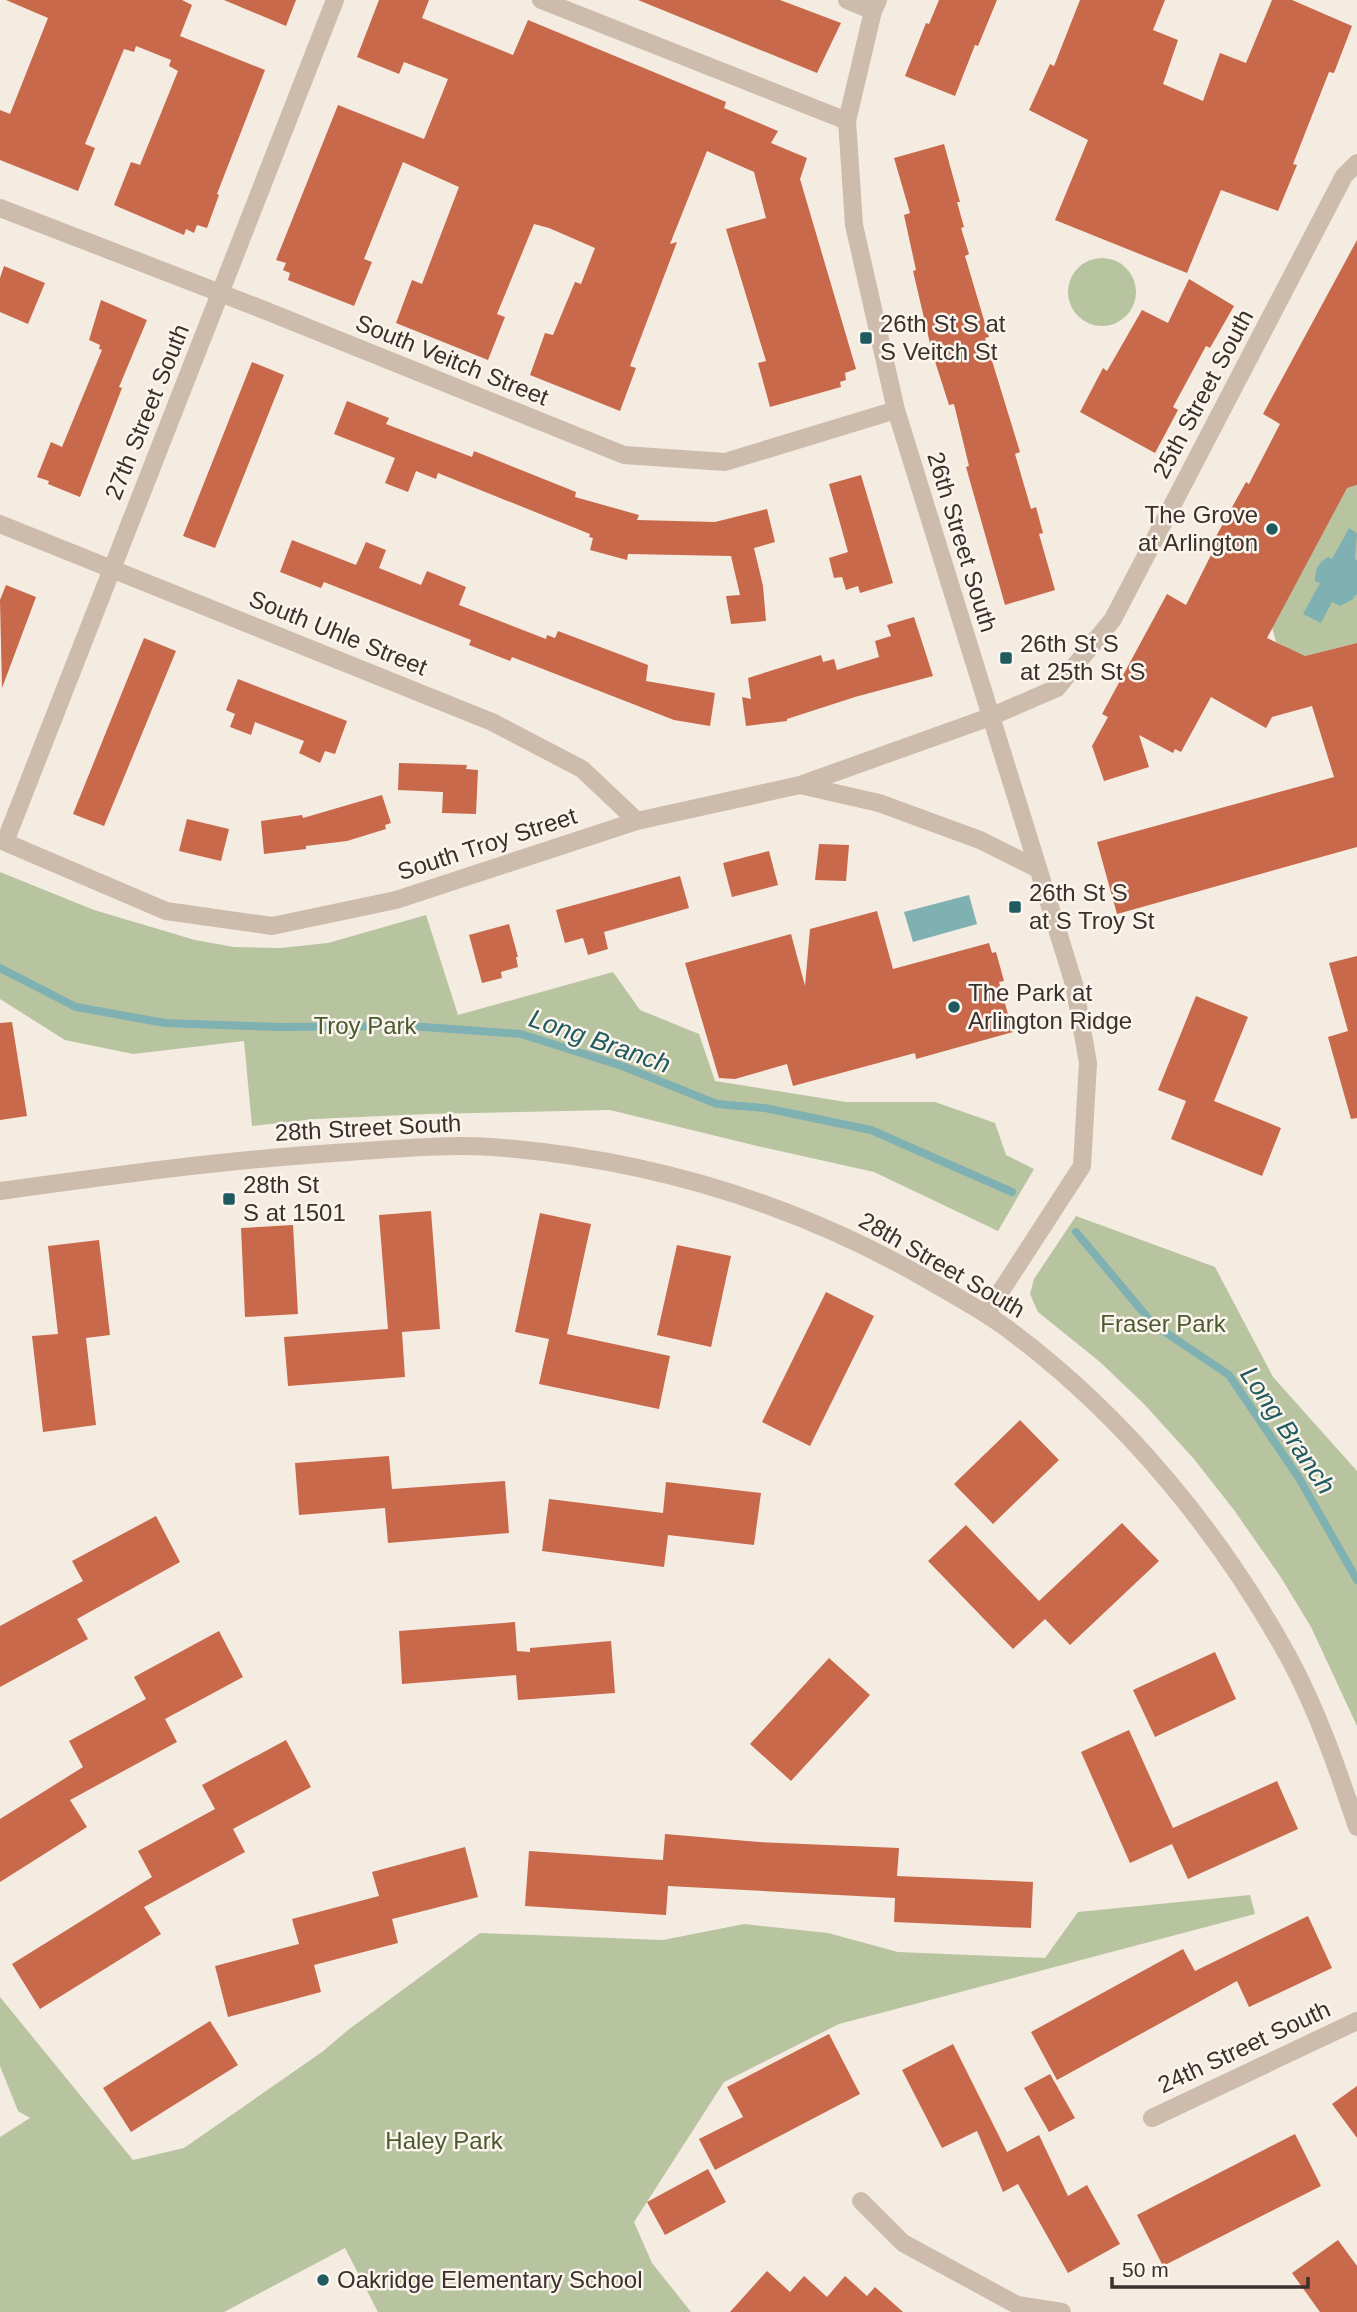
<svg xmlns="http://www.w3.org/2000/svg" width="1357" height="2312" viewBox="0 0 1357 2312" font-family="Helvetica,sans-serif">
  <rect width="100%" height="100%" fill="#f4ebe1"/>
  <path fill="#b8c4a0" d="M1068 292a34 34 0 1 1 68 0a34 34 0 1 1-68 0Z
    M 1357,485 L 1357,643 L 1297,658 L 1279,657 L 1284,646 L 1276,642 L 1270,620 L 1338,490 Z
    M 0,872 L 94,910 L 195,940 L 234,947 L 280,948 L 328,943 L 426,915 L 458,1015 L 613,972 L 640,1010 L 699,1034 L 715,1081 L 846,1102 L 935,1102 L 995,1123 L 1006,1155 L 1034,1169 L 998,1231 L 874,1172 L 753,1145 L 610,1110 L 428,1114 L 315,1119 L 252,1126 L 244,1041 L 133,1054 L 65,1040 L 0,999 Z
    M 1076,1216 L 1215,1267 L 1273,1377 L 1357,1471 L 1357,1726 L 1311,1627 L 1280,1576 L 1234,1510 L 1194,1459 L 1144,1404 L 1100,1362 L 1038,1312 L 1030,1294 L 1034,1279 Z
    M 1250,1895 L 1255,1914 L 839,2024 L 724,2082 L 634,2222 L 652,2263 L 691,2312 L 378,2312 L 345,2248 L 224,2312 L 0,2312 L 0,2137 L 30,2118 L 18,2111 L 0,2066 L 0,1997 L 133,2160 L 184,2148 L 322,2052 L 348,2030 L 480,1933 L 663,1940 L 744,1924 L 828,1933 L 898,1952 L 1045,1958 L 1078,1912 Z"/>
  <path fill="#7fb0b2" d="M 1349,528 L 1357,533 L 1355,559 L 1357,560 L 1357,594 L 1352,600 L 1340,606 L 1332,602 L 1321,623 L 1303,614 L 1320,583 L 1315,581 C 1315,569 1318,563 1328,557 L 1332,559 Z
    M 969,895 L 977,924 L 913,942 L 904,912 Z"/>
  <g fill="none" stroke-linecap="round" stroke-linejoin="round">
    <path stroke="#7fb0b2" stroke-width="8" d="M 0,968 L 76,1007 L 165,1023 L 279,1027 L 410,1026 L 521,1034 L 622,1066 L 717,1104 L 765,1108 L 871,1130 L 1012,1192
      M 1076,1232 L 1153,1324 L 1229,1375 L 1299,1478 L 1357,1580"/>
  </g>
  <path fill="#c8694b" d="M 6,0 L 182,0 L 192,5 L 180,36 L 265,70 L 217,194 L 219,195 L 207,228 L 197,225 L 194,233 L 186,229 L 184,235 L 114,205 L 131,162 L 140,165 L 178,71 L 169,66 L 171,60 L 136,46 L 134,52 L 124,49 L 85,144 L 95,148 L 78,191 L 0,160 L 0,110 L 10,114 L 48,18 Z
    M 224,0 L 296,0 L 286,26 Z
    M 379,0 L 429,0 L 422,18 L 513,55 L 528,20 L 726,102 L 724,108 L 778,131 L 771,143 L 807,158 L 800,179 L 856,369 L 845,373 L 846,380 L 840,382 L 841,387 L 770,407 L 758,363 L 766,361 L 726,229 L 766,218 L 754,172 L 707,151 L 670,244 L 677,242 L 630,366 L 636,368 L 620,411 L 530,375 L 545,333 L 553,335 L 575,282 L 581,284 L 595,248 L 549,228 L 534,224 L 497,314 L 505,317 L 488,360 L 396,323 L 412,280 L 422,284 L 459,187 L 403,162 L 364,259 L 372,262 L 354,306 L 288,280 L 290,273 L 283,270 L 286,263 L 276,260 L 338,105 L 424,139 L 448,79 L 404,62 L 399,74 L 357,57 Z
    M 638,0 L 780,0 L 841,23 L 817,73 Z
    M 939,0 L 997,0 L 978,46 L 975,45 L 955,96 L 905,76 L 926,23 L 929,24 Z
    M 1080,0 L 1165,0 L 1153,30 L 1178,40 L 1163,84 L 1203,101 L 1220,53 L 1246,63 L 1272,0 L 1292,0 L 1352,26 L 1334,73 L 1329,72 L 1293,164 L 1297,165 L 1278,211 L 1221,190 L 1187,273 L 1055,220 L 1088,140 L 1029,110 L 1050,64 L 1054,66 Z
    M 944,144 L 960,202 L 957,202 L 964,227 L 961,228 L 969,254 L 965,256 L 989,337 L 985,338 L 1020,452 L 1015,454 L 1031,509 L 1036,507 L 1043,533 L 1039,534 L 1055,590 L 1005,605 L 966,467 L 969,466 L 954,404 L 949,405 L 932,352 L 913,271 L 916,270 L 904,215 L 910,213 L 894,158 Z
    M 1357,240 L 1357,485 L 1347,488 L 1267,638 L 1305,656 L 1357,643 L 1357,847 L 1117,914 L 1097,842 L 1334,777 L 1312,706 L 1272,717 L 1266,728 L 1211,697 L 1181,752 L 1175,749 L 1173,753 L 1139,735 L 1149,767 L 1104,781 L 1092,746 L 1108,717 L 1102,714 L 1167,594 L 1186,605 L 1213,551 L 1209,549 L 1246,482 L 1249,484 L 1280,424 L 1263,414 Z
    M 4,266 L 45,283 L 28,324 L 0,312 L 0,278 Z
    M 1189,279 L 1234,306 L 1210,348 L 1206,346 L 1173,407 L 1178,410 L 1155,453 L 1080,412 L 1103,368 L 1107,371 L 1142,310 L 1168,323 Z
    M 101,300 L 147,320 L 119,387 L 122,388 L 80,497 L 48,484 L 49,481 L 37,477 L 51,442 L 62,447 L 102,350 L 99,349 L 100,345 L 89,340 Z
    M 252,362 L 284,375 L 215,548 L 183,536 Z
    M 347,401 L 389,418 L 386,424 L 472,457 L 474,451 L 576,492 L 575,497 L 639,515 L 637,520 L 715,522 L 767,509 L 775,542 L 754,548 L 763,586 L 766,621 L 731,624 L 726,596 L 740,595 L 731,556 L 628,554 L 627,560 L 590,550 L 593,538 L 589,537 L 590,534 L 438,473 L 436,479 L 416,471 L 408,492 L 385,483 L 395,458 L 334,434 Z
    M 861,475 L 893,583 L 860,593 L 858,586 L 846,590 L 842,577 L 834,578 L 829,558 L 848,552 L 829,484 Z
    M 292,540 L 356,565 L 366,542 L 386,550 L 379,568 L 421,585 L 427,571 L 466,587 L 459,605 L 546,639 L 547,635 L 555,638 L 558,631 L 648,665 L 646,681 L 715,693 L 710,726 L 674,720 L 512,657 L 510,661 L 469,645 L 471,640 L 385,606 L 324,582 L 321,588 L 280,572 Z
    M 6,585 L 36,597 L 2,688 L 0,600 Z
    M 914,617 L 933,676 L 855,697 L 787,719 L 787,721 L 746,726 L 742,697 L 751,699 L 748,678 L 821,655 L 823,662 L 834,659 L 837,670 L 879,657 L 875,641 L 891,636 L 887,625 Z
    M 144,638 L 176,651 L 104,826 L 73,814 Z
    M 238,679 L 347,721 L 335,754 L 325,751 L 320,763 L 299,753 L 304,741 L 255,722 L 251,735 L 230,727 L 235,714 L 226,710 Z
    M 399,763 L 467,765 L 466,769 L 478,770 L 476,814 L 442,813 L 443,792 L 398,790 Z
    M 382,795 L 391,823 L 385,825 L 386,829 L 347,841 L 306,846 L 306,849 L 264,854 L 261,821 L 302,815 L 303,818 Z
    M 187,819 L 229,829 L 221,861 L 179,851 Z
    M 819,844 L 849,845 L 846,881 L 815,880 Z
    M 769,851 L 778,885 L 732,897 L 723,863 Z
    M 680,876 L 689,908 L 604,932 L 608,949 L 588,955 L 583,938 L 565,943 L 556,910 Z
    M 877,911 L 893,969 L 989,943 L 992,953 L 996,952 L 1004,981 L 999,982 L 1013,1032 L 916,1059 L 915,1053 L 793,1086 L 787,1064 L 735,1079 L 719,1078 L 685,963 L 791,934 L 805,986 L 810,929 Z
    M 509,924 L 518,957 L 516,957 L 518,967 L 501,972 L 502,978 L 482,983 L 469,935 Z
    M 1357,956 L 1357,1118 L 1351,1119 L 1328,1037 L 1348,1031 L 1329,963 Z
    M 1196,996 L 1248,1017 L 1214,1101 L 1281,1128 L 1262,1176 L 1171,1139 L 1186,1101 L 1158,1090 Z
    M 12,1022 L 27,1116 L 0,1120 L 0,1023 Z
    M 431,1211 L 440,1329 L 402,1332 L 405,1377 L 288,1386 L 284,1337 L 388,1329 L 379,1215 Z
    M 540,1213 L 591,1224 L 567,1334 L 670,1356 L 659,1409 L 539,1384 L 549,1339 L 515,1332 Z
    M 293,1225 L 298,1314 L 245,1317 L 241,1228 Z
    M 99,1240 L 110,1335 L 86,1338 L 96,1425 L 43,1432 L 32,1336 L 58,1334 L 48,1246 Z
    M 677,1245 L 731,1256 L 711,1347 L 657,1335 Z
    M 826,1292 L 874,1316 L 810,1446 L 762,1422 Z
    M 1020,1420 L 1059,1460 L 993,1524 L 954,1484 Z
    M 389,1456 L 392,1489 L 505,1481 L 509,1533 L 388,1543 L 385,1508 L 299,1515 L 295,1463 Z
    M 666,1482 L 761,1493 L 754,1545 L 668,1535 L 664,1567 L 542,1551 L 549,1499 L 663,1513 Z
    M 156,1516 L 180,1562 L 77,1619 L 88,1639 L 0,1687 L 0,1626 L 83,1581 L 72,1561 Z
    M 1122,1523 L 1159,1561 L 1070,1645 L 1045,1619 L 1013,1649 L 928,1561 L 966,1525 L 1039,1601 Z
    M 515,1622 L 517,1651 L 530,1652 L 530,1648 L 611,1641 L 615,1693 L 518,1700 L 516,1675 L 402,1684 L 399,1631 Z
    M 219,1631 L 243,1677 L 165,1719 L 177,1742 L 70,1800 L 87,1827 L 0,1882 L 0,1819 L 83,1767 L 69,1741 L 146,1699 L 134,1677 Z
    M 1215,1652 L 1236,1699 L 1155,1737 L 1133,1690 Z
    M 829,1658 L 870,1695 L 791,1781 L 750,1744 Z
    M 1129,1730 L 1173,1828 L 1277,1781 L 1298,1829 L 1188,1879 L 1172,1844 L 1130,1863 L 1081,1752 Z
    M 286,1740 L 311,1787 L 233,1829 L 245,1852 L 144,1907 L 161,1934 L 40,2009 L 12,1964 L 152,1877 L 138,1851 L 215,1809 L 202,1785 Z
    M 665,1834 L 759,1842 L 899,1848 L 897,1876 L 1033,1882 L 1031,1928 L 894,1922 L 895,1898 L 668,1886 L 666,1915 L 525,1906 L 529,1851 L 663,1860 Z
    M 465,1847 L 478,1897 L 392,1919 L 398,1943 L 314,1965 L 321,1992 L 228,2017 L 215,1966 L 299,1944 L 292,1919 L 379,1896 L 372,1872 Z
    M 1308,1916 L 1332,1968 L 1249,2007 L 1237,1981 L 1057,2080 L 1031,2032 L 1183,1949 L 1195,1971 Z
    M 210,2021 L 238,2065 L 131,2132 L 103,2088 Z
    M 829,2034 L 860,2094 L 715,2170 L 699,2139 L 743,2117 L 727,2087 Z
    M 953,2044 L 1007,2152 L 1039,2135 L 1068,2196 L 1087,2185 L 1120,2244 L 1068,2273 L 1018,2184 L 1003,2192 L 977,2131 L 942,2148 L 902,2070 Z
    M 1050,2074 L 1075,2118 L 1049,2132 L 1024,2088 Z
    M 1357,2086 L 1357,2138 L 1332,2104 Z
    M 1295,2134 L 1321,2186 L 1163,2266 L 1137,2215 Z
    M 708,2169 L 726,2202 L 665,2235 L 647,2202 Z
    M 1338,2240 L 1357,2266 L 1357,2312 L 1320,2312 L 1292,2273 Z
    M 767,2271 L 790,2292 L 804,2276 L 827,2297 L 845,2276 L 867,2296 L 875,2287 L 903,2312 L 730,2312 Z"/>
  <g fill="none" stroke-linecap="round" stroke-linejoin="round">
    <path stroke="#cdbbac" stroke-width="18" d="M 541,0 L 847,121
      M 847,0 L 873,11
      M 878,0 L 873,11 L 847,121 L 854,225 L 896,410 L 1074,984 L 1088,1063 L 1082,1166 L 986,1314
      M 0,208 L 254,306 L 624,455 L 725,462 L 896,410
      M 0,524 L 492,722 L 582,769 L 637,821
      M 800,785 L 879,803 L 980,840 L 1038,869
      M 0,840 L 166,911 L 272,926 L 396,900 L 637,821 L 800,785 L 990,717 L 1057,688 L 1113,619 L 1344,176 L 1357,163
      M 5,842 L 335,0
      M 1152,2118 L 1357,2021
      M 861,2201 L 903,2243 L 1017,2305 L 1062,2312"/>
    <path stroke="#cdbbac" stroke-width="18" d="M 0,1191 C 116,1175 232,1159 349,1152 C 396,1149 445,1144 492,1147 C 651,1159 797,1203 935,1284 C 962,1300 989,1314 1013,1333 C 1126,1418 1220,1533 1288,1656 C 1317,1709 1338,1770 1357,1827"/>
  </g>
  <g fill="#1f5a5e" stroke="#fbf5ee" stroke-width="2.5">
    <rect x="859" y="331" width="14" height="14" rx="3.5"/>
    <circle cx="1272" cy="529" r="7"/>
    <rect x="999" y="651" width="14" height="14" rx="3.5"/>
    <rect x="1008" y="900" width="14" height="14" rx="3.5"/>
    <circle cx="954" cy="1007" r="7"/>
    <rect x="222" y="1192" width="14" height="14" rx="3.5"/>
    <circle cx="323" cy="2280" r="7"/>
  </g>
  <g text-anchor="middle" stroke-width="5" stroke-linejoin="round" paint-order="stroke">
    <g font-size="24" fill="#3b302b" stroke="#fbf5ee" text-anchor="start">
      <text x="880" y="332">26th St S at<tspan x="880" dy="28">S Veitch St</tspan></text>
      <text x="1258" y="523" text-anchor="end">The Grove<tspan x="1258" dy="28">at Arlington</tspan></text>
      <text x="1020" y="652">26th St S<tspan x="1020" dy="28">at 25th St S</tspan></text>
      <text x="1029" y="901">26th St S<tspan x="1029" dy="28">at S Troy St</tspan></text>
      <text x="968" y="1001">The Park at<tspan x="968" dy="28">Arlington Ridge</tspan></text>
      <text x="243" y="1193">28th St<tspan x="243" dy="28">S at 1501</tspan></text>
      <text x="337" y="2288">Oakridge Elementary School</text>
    </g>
    <g font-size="24" fill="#3b302b" stroke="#fbf5ee">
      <text transform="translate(452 360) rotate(22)" y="8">South Veitch Street</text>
      <text transform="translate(1203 394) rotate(-62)" y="8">25th Street South</text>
      <text transform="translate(147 412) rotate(-68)" y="8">27th Street South</text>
      <text transform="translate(962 542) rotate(73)" y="8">26th Street South</text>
      <text transform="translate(338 633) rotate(22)" y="8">South Uhle Street</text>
      <text transform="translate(487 844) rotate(-18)" y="8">South Troy Street</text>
      <text transform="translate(368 1128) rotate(-3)" y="8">28th Street South</text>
      <text transform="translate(942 1265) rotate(30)" y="8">28th Street South</text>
      <text transform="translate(1244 2047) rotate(-25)" y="8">24th Street South</text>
    </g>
    <g font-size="24" fill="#4a5a2e" stroke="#fbf5ee">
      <text x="365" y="1034">Troy Park</text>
      <text x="1163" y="1332">Fraser Park</text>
      <text x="444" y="2149">Haley Park</text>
    </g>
    <g font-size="26" font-style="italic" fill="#1f5a5e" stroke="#fbf5ee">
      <text transform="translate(600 1041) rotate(19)" y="9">Long Branch</text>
      <text transform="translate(1288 1430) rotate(56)" y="9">Long Branch</text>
    </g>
  </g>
  <path d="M1112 2277v10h196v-10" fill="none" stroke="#3b302b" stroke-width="3.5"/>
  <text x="1122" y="2277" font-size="21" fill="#3b302b" stroke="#fbf5ee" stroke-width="5" paint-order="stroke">50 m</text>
</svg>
